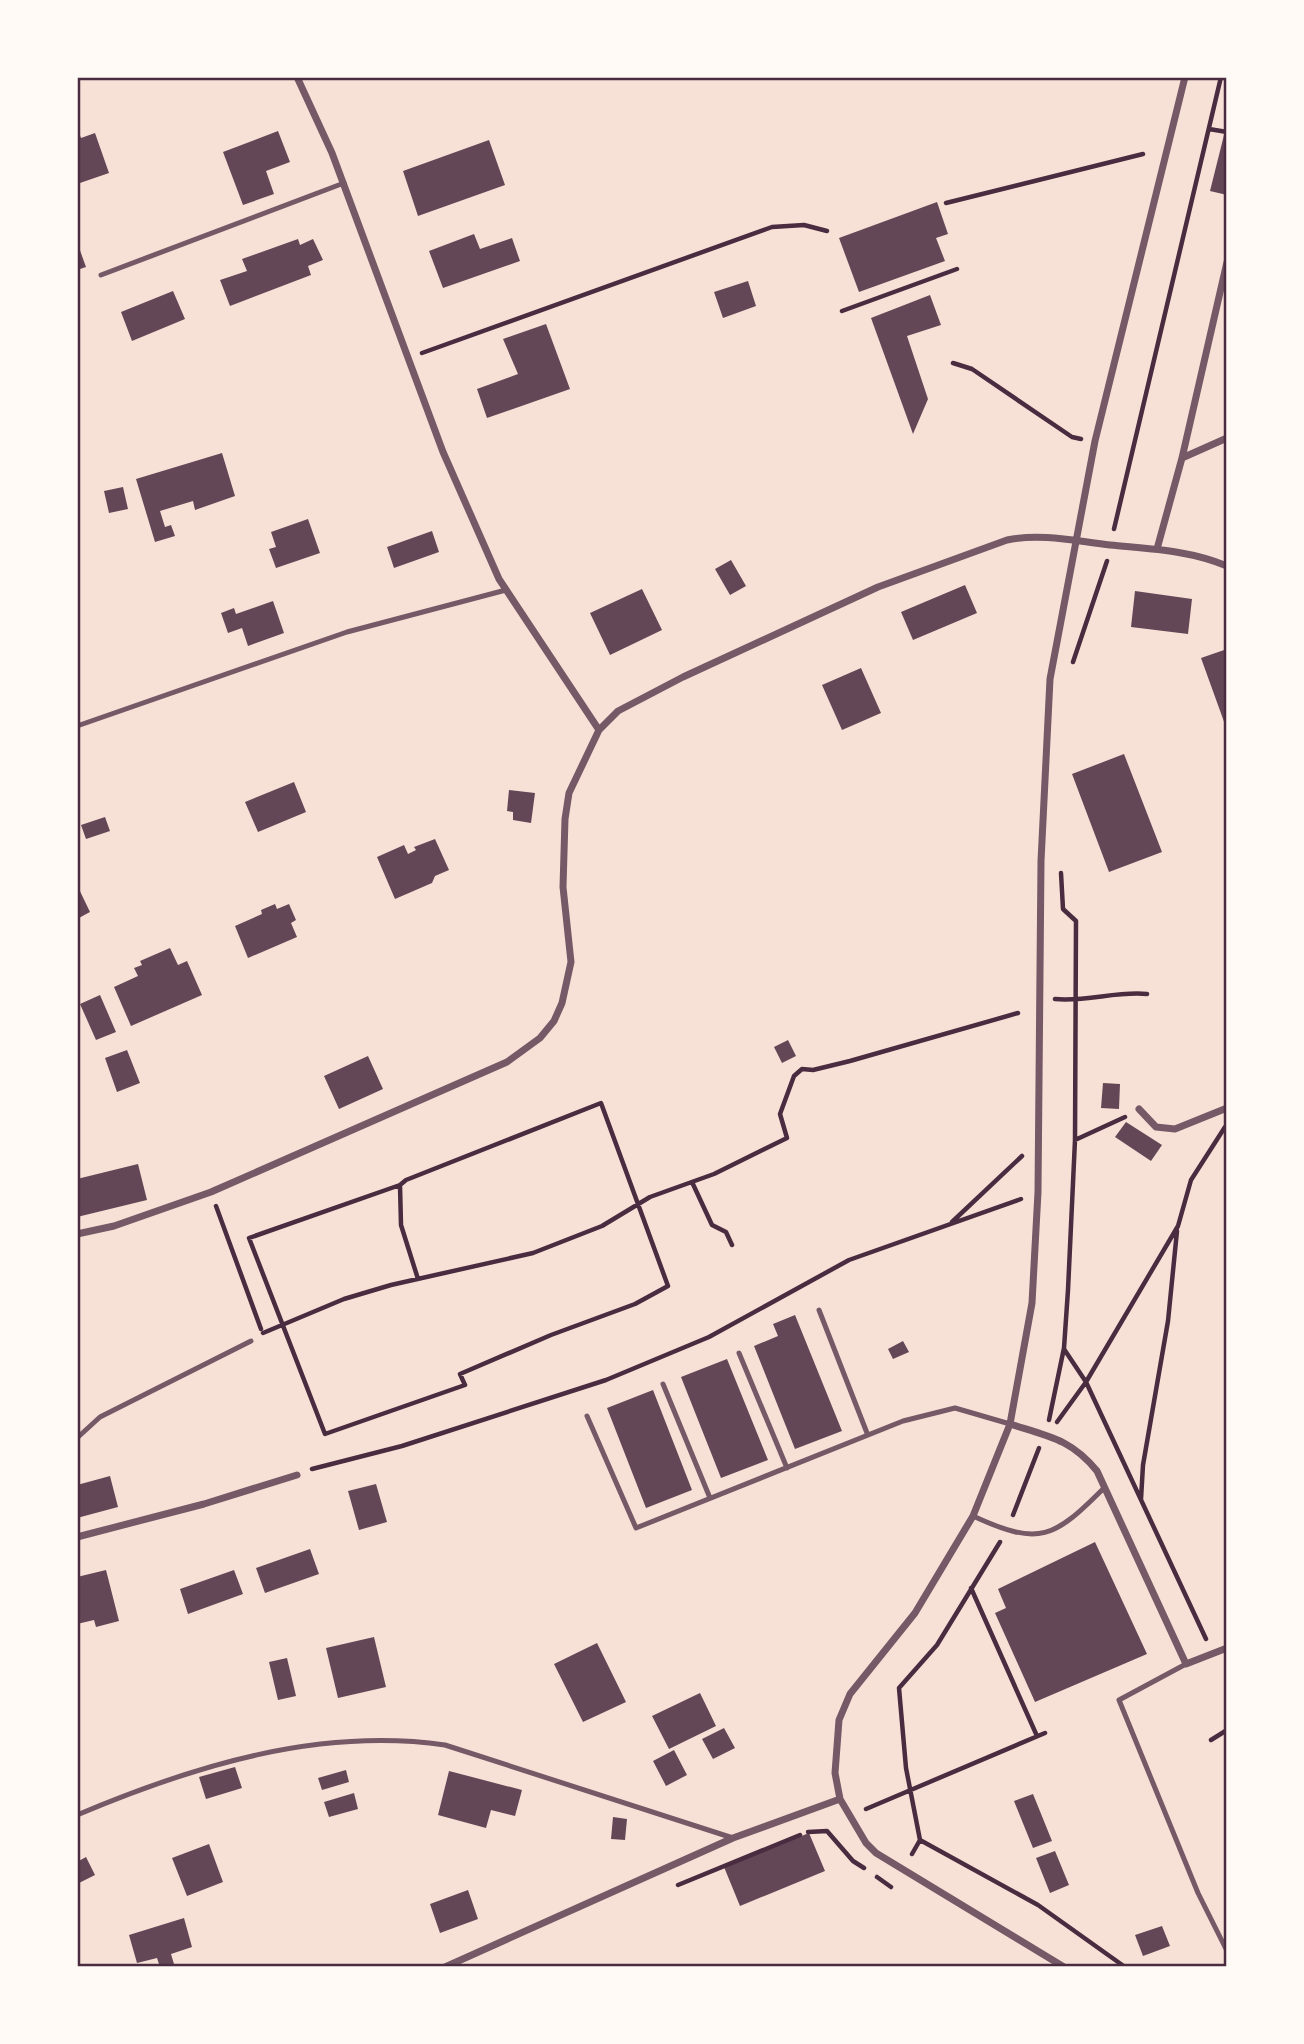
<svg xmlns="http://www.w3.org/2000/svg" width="1304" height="2044" viewBox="0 0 1304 2044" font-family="'Fira Sans',sans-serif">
  <rect width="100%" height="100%" fill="#f7e1d7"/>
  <path fill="#644757" d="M 77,128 L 81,138 L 95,133 L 109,173 L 77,184 Z
    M 278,131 L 290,162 L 266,171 L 274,194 L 243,205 L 223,152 Z
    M 1224,135 L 1227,136 L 1227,195 L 1210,191 Z
    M 489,140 L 505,185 L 418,216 L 403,171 Z
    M 937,202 L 948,234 L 936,238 L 945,261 L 859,292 L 839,238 Z
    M 474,234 L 480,249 L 512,238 L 520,261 L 443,288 L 429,251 Z
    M 298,239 L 300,245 L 313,239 L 323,260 L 308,266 L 311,275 L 230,306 L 220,280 L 247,271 L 242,259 Z
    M 77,242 L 86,267 L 77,270 Z
    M 748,281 L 756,306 L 723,318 L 714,292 Z
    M 173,291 L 185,319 L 132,341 L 121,312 Z
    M 930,295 L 941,325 L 907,336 L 928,399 L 913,434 L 871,318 Z
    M 546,324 L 570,389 L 487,418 L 477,389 L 518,374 L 503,339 Z
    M 222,453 L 235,496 L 195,510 L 193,501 L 160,511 L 165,527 L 171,525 L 175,536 L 155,542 L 136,479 Z
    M 123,487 L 128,509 L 109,513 L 104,491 Z
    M 308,519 L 320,553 L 276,568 L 269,549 L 276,547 L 271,532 Z
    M 432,531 L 439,552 L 394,568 L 387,547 Z
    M 731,560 L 746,586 L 730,595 L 715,569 Z
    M 965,585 L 977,613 L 913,640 L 901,612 Z
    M 642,589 L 662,630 L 610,655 L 590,613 Z
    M 1135,591 L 1192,599 L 1188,634 L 1131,627 Z
    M 273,601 L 284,633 L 248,646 L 242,628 L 228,633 L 221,613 L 234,608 L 236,614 Z
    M 1227,649 L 1227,730 L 1201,658 Z
    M 861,668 L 881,713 L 842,730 L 822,685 Z
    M 1124,754 L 1162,852 L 1109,872 L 1072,774 Z
    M 294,782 L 306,812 L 258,832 L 245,802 Z
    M 509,790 L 535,793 L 531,823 L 513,820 L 513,812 L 507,811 Z
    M 105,817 L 110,831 L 86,839 L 81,825 Z
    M 435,839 L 449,870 L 435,876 L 432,883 L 395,899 L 377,857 L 404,845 L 408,854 L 416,850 L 414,847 Z
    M 77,885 L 90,912 L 77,919 Z
    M 275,904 L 277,909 L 289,904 L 296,920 L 291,923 L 297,937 L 248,958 L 235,926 L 262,914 L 261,910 Z
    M 170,948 L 178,965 L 187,961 L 202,995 L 131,1026 L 114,987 L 138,976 L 134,968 L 142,965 L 140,961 Z
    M 100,995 L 116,1032 L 96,1040 L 80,1004 Z
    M 788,1040 L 796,1056 L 782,1063 L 774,1047 Z
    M 127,1050 L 140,1083 L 117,1092 L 105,1058 Z
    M 368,1056 L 383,1089 L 339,1109 L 324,1076 Z
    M 1103,1083 L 1120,1084 L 1119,1109 L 1101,1108 Z
    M 1126,1122 L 1162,1145 L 1151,1161 L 1115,1137 Z
    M 138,1164 L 147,1200 L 77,1217 L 77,1179 Z
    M 795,1315 L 842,1431 L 795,1449 L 754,1346 L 778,1336 L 773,1324 Z
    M 903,1341 L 909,1352 L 893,1359 L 888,1349 Z
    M 727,1359 L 768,1460 L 721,1478 L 681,1377 Z
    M 653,1390 L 692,1490 L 646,1508 L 607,1408 Z
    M 110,1476 L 118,1507 L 77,1518 L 77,1485 Z
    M 376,1484 L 387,1522 L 359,1530 L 348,1491 Z
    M 1095,1542 L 1147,1654 L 1035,1702 L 995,1613 L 1006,1608 L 998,1589 Z
    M 310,1549 L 319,1574 L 265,1593 L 256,1568 Z
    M 106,1570 L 119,1621 L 96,1627 L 94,1620 L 77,1624 L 77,1577 Z
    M 234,1570 L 243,1594 L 188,1614 L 180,1589 Z
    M 374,1637 L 386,1687 L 338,1698 L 326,1648 Z
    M 597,1643 L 626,1702 L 583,1722 L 554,1664 Z
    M 287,1658 L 296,1696 L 278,1700 L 269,1662 Z
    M 700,1693 L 716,1726 L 669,1749 L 652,1716 Z
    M 724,1728 L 735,1748 L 713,1759 L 702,1739 Z
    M 674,1750 L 687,1775 L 666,1786 L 653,1761 Z
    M 235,1767 L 242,1788 L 206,1799 L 199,1777 Z
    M 346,1770 L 349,1782 L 322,1790 L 318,1778 Z
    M 449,1771 L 522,1790 L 515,1816 L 491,1810 L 486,1828 L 438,1815 Z
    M 354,1793 L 358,1809 L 329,1817 L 324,1802 Z
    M 1033,1794 L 1052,1841 L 1033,1848 L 1014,1801 Z
    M 613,1817 L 627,1819 L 625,1840 L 611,1839 Z
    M 809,1833 L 825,1871 L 740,1906 L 724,1867 Z
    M 209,1844 L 223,1882 L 187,1896 L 172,1858 Z
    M 1055,1851 L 1069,1885 L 1050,1893 L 1036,1858 Z
    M 86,1857 L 95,1875 L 77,1884 L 77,1862 Z
    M 468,1890 L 478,1919 L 440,1933 L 430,1904 Z
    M 184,1918 L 192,1947 L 171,1954 L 174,1964 L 164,1967 L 160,1967 L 157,1958 L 137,1963 L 129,1935 Z
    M 1162,1926 L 1170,1946 L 1143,1956 L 1135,1935 Z"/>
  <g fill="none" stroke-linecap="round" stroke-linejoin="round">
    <path stroke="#4a2c40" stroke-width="4.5" d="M 1209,129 L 1227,132
      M 946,203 L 1143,154
      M 842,311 L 957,269
      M 422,353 L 772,227 L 804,225 L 827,231
      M 953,363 L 972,369 L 1072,437 L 1081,439
      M 1114,529 L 1221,77
      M 1073,662 L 1107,561
      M 1055,999 C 1087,1002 1116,991 1147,994
      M 1075,1140 L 1125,1117
      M 692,1182 L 712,1225 L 726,1232 L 732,1245
      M 400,1185 L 406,1180 L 601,1103 L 668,1286 L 635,1304 L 551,1335 L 460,1374 L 465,1385 L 325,1434 L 249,1238 L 400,1185 L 401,1225 L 418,1279
      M 216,1206 L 261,1329
      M 952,1222 L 1022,1156
      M 263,1333 L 344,1299 L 391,1285 L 533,1253 L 602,1226 L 650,1197 L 714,1174 L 787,1138 L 780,1114 L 794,1076 L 802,1069 L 813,1070 L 850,1061 L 1018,1013
      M 1064,1349 L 1086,1382 L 1206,1639
      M 1049,1420 L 1064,1348 L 1068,1290 L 1075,1140 L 1076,921 L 1063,909 L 1061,873
      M 1057,1422 L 1086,1382 L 1178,1226 L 1191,1180 L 1225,1127
      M 312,1469 L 402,1446 L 606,1380 L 709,1337 L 849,1260 L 1021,1199
      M 1141,1499 L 1143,1465 L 1168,1321 L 1177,1231
      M 1013,1515 L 1039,1448
      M 1000,1542 L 937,1645 L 899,1688 L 906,1768 L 920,1840 L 1038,1905 L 1125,1967
      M 971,1588 L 1037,1736
      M 1211,1740 L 1227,1730
      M 866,1809 L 1045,1733
      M 808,1832 L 827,1831 L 853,1861 L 864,1868
      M 912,1854 L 920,1840
      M 877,1877 L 891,1887
      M 678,1885 L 800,1835"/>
    <path stroke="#755966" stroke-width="5" d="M 101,275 L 344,183
      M 77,726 L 347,632 L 506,590
      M 819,1310 L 867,1433
      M 739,1353 L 787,1468
      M 663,1384 L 710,1498
      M 587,1416 L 636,1528 L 903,1421 L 955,1408 L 1010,1424
      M 77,1438 L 100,1417 L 251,1341
      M 973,1516 C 1040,1547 1054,1538 1104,1488
      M 1186,1664 L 1119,1700 L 1198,1893 L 1227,1951
      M 77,1815 C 193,1766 318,1727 445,1745 L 733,1838"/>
    <path stroke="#755966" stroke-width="7" d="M 297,77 L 332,153 L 443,452 L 499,579 L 599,730
      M 1182,458 L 1227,438
      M 1157,549 L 1182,458 L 1227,262
      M 1139,1109 L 1156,1127 L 1175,1129 L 1227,1108
      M 77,1234 L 114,1226 L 211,1192 L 507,1062 L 540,1038 L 554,1021 L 562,1003 L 571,962 L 563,887 L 565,819 L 569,793 L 599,730 L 618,711 L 683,677 L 878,587 L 1007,540 C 1041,533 1075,541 1110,545 C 1150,549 1189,550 1227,566
      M 1010,1424 C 1048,1436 1071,1439 1097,1471 L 1186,1664 L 1227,1648
      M 77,1537 L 204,1504 L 297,1475
      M 445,1967 L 733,1838 L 840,1799
      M 1064,1967 L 876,1853 L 866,1843 L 840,1799 L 835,1773 L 839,1720 L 850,1694 L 915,1613 L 973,1516 L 1010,1424 L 1032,1303 L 1038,1192 L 1041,861 L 1050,679 L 1095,441 L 1185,77"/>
  </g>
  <rect width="1304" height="2044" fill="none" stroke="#fffaf5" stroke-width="158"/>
  <rect x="79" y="79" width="1146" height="1886" fill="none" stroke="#4a2c40" stroke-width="2.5"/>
</svg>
